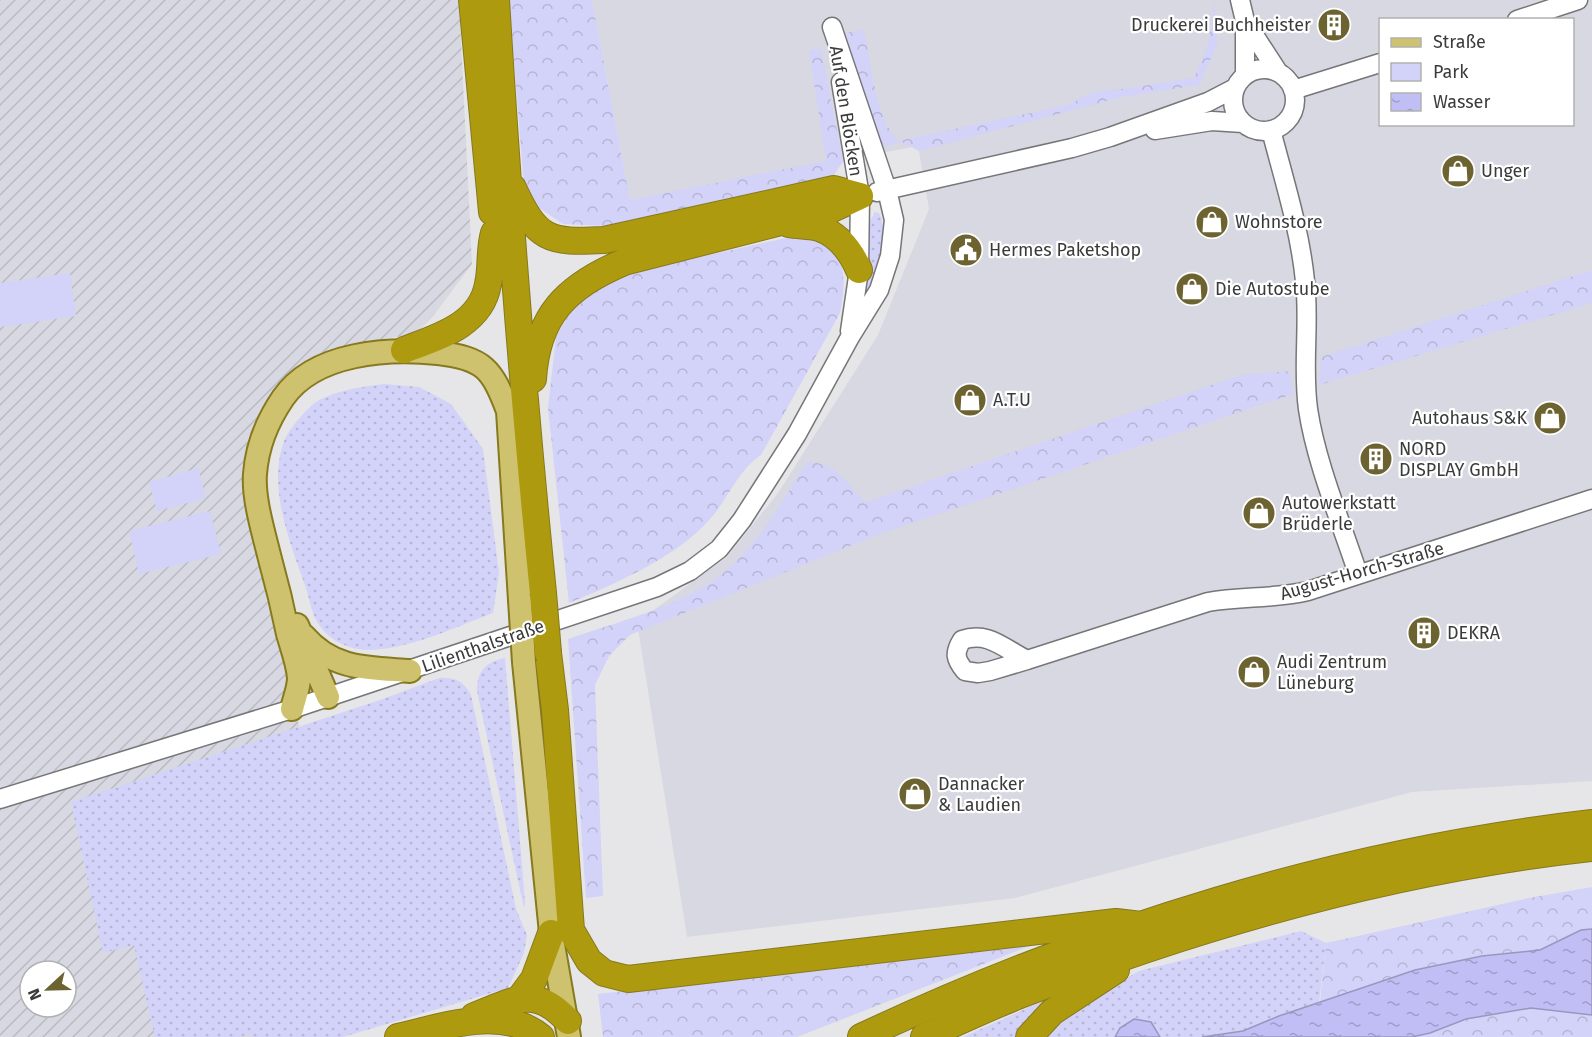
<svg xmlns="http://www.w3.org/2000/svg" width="1592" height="1037" viewBox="0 0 1592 1037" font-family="'Fira Sans',sans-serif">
  <defs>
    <pattern id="industrial-furrows" width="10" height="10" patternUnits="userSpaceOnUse" patternTransform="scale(1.5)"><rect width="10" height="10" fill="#d8d8e2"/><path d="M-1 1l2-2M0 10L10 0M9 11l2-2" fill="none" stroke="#babac3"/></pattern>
    <pattern id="green-dots" width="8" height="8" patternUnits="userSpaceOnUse" patternTransform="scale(1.5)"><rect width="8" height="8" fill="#d3d2f8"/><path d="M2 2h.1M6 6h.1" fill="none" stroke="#b6b5d6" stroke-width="1.8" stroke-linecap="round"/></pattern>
    <pattern id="forest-crowns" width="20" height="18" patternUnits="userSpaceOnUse" patternTransform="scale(1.5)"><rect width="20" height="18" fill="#d3d2f8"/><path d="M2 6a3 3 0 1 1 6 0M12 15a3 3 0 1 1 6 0" fill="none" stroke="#b6b5d6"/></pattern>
    <pattern id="water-ripples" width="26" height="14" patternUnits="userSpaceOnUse" patternTransform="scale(1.5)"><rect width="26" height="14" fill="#c1bef6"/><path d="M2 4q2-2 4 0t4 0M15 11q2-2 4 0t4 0" fill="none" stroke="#9e9cc8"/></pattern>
  </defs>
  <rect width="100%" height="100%" fill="#e6e6e9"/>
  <path fill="#d8d8e2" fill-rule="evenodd" d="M 592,0 L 1592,0 L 1592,781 L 1412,792 L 1015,898 L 687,937 L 637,622 L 727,557 L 778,493 L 878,335 L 929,209 L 918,146 L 630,200 ZM 1380,20 L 1572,20 L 1572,124 L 1380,124 Z"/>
  <path fill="url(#industrial-furrows)" fill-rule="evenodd" d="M 0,0 L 459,0 L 472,264 L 434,315 L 415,334 L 355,344 L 301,364 L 272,396 L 249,440 L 248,517 L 285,665 L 367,1018 L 304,1037 L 0,1037 ZM 30,971 L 66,971 L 66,1007 L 30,1007 Z"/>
  <path fill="url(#green-dots)" d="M 875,212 L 879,213 C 894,244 870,289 857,317 L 868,252 L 869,223 Z
    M 384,384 L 419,387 L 451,404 L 483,449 L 499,573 L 493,613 C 455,627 398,655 358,649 C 344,647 328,638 320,626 C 312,617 310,600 306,588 C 291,545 269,493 282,447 C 286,432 300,417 311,406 C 328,391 362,387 384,384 Z
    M 505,658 L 525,902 L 524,908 L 477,691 C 477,670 486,662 505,658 Z
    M 439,678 C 454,677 464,681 471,695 L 516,909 L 527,935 L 524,953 L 508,988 L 343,1037 L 252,1037 L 250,1034 L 239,1037 L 155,1037 L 134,945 L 103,953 L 71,802 L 383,699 Z
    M 1301,931 L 1326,943 L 1319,1003 L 1279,1016 L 1243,1031 L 1202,1037 L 1161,1037 L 1151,1022 L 1120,1028 L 1115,1037 L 1043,1037 L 1058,1018 L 1139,971 Z
    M 1054,996 L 1018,1037 L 963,1037 Z"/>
  <path fill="url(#forest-crowns)" d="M 509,0 L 592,0 L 630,200 L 826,161 L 809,50 L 821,49 L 843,162 L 833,176 L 809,188 L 609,226 L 563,224 L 525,198 Z
    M 1215,0 L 1217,45 L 1199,85 L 1122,97 L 919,151 L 902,142 L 877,149 L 845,33 L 864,30 C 871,63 875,117 898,141 L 1072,104 C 1088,89 1108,91 1129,88 C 1151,85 1172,81 1194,78 L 1208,45 Z
    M 799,235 C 805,237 816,237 821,241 C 849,258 845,285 840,313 L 761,455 C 738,470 728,499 710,519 C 679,556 613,585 569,603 L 548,408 L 556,337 L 568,316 L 583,298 L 604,284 L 629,273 Z
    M 1592,270 L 1592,303 L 1319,385 L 1321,357 Z
    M 1290,371 L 1293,394 L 877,535 L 630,635 L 609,656 L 595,685 L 603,896 L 586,898 L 568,639 C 614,623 673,608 713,581 C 753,554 782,502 807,462 C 839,463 845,484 866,502 L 1241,375 Z
    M 1592,887 L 1592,929 L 1581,930 L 1540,950 L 1482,956 L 1415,970 L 1320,1003 L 1326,943 L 1529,898 Z
    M 1032,945 L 797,1037 L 603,1037 L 598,994 Z
    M 1532,1008 L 1592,1015 L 1592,1037 L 1412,1037 L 1430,1033 L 1466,1019 Z"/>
  <path fill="#d3d2f8" d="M 70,273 L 76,316 L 0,327 L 0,283 Z
    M 198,468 L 206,498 L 157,511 L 149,482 Z
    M 210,511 L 221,554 L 139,574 L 129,531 Z"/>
  <path fill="url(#water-ripples)" stroke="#9997be" stroke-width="1.5" d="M 1592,929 L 1592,1015 L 1531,1008 L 1466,1019 L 1430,1033 L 1412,1037 L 1202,1037 L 1243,1031 L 1279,1016 L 1415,970 L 1482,956 L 1540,950 L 1581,930 Z
    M 1134,1019 L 1151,1022 L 1160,1037 L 1115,1037 L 1120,1028 Z"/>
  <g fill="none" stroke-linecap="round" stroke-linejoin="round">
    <g stroke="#767679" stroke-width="21">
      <path id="minor" d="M 1240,0 L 1245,21
        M 1517,20 L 1578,0
        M1233 100a31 31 0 1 1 62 0a31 31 0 1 1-62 0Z
        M 1245,75 L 1245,21 L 1278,72
        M 841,82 L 860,196 L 859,270 L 850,331
        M 1293,90 L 1380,63
        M 1155,130 L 1212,121 L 1243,123
        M 1271,130 C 1284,180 1300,230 1305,281 C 1310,324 1302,366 1308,409 C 1316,463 1341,522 1358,574
        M 877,192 L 1072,148 L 1110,137 L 1208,102 L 1235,88
        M 1027,660 L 990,671 L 978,673 L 965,671 C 955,659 954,653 962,640 C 988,631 1003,648 1027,660 L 1208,602 C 1242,596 1275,599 1308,591 L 1592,499
        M 0,799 L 292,709 L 657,587 L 690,571 L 719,549 L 742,520 L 797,434 L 850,337 L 879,290 L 890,256 L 894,220 L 887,190 L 832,27"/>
    </g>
    <g stroke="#86791e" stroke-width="26">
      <path id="major" d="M 297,625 L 328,697
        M 304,636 C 333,670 368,668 410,671
        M 524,662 L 551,933 L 569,1037
        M 292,709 C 294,700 299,688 299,678 C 298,664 292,648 288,634 C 283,609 277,584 270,559 C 264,534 253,499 255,474 C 257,446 268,420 283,398 C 315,352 388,348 438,353 C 484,358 492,369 508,411 L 520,600"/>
    </g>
    <g stroke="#86791e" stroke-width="28">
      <path id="highway" d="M 472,0 L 492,212
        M 496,0 C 508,198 523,396 543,593
        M 513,188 C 537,240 548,243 604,240 L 834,189 L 860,196
        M 789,224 C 799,226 810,225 819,228 C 839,235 851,251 859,270
        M 404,350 C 438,337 481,325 488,284 C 492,267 489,250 494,233
        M 533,379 C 537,315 567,286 624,262 L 832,209 L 860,196
        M 548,653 L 555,710 L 571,930 L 589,961 L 604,973 L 628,979 L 1116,922 L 1141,925
        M 520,998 L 534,979 L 551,933
        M 474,1016 C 514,1001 534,984 568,1021
        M 398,1037 C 442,1027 502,1005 541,1037
        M 861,1037 C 1091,929 1339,852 1592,823
        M 924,1037 C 956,1023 987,1008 1020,995 C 1203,924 1396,869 1592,848
        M 1029,1037 L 1052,1012 L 1116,970"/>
    </g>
    <use href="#minor" stroke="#fff" stroke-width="18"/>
    <use href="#major" stroke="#cec26e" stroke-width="22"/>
    <use href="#highway" stroke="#ae9a0e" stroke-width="26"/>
    <g stroke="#86791e" stroke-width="26" stroke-linecap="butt">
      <path id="major-bridge" d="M 520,600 L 524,662"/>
    </g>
    <g stroke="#86791e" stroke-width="28" stroke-linecap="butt">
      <path id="highway-bridge" d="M 543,593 L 548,653"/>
    </g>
    <use href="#major-bridge" stroke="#cec26e" stroke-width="22"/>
    <use href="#highway-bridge" stroke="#ae9a0e" stroke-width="26"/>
  </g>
  <defs>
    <g id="building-disc" transform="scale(1.725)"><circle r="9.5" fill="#6c6330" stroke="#fff"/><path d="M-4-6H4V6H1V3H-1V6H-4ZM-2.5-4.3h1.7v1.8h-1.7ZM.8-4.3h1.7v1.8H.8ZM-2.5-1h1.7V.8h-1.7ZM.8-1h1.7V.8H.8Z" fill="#fff"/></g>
    <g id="shop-disc" transform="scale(1.725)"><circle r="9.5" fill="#6c6330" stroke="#fff"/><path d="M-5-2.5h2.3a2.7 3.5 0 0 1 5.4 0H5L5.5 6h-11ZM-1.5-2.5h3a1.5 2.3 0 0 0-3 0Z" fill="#fff"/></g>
    <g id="civic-disc" transform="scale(1.725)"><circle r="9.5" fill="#6c6330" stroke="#fff"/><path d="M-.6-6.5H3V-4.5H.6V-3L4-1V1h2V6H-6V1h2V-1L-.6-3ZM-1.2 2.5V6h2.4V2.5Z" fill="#fff"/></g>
  </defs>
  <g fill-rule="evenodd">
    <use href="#building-disc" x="1334" y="25"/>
    <use href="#shop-disc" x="1458" y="171"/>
    <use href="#shop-disc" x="1212" y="222"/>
    <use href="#civic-disc" x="966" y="250"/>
    <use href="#shop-disc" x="1192" y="289"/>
    <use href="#shop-disc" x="970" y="400"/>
    <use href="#shop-disc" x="1550" y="418"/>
    <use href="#building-disc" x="1376" y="459"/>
    <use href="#shop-disc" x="1259" y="513"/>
    <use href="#building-disc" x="1424" y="633"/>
    <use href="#shop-disc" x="1254" y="672"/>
    <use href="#shop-disc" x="915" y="794"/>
  </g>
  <g text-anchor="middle" stroke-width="4.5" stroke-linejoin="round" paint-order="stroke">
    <g font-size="18" fill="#3b3b3c" stroke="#fff" text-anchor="start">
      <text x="1311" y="31" text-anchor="end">Druckerei Buchheister</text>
      <text x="1481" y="177">Unger</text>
      <text x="1235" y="228">Wohnstore</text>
      <text x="989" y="256">Hermes Paketshop</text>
      <text x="1215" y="295">Die Autostube</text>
      <text x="993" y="406">A.T.U</text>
      <text x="1527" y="424" text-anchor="end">Autohaus S&amp;K</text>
      <text x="1399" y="455">NORD<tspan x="1399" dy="21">DISPLAY GmbH</tspan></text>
      <text x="1282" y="509">Autowerkstatt<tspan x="1282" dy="21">Brüderle</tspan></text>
      <text x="1447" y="639">DEKRA</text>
      <text x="1277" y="668">Audi Zentrum<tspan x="1277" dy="21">Lüneburg</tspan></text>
      <text x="938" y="790">Dannacker<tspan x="938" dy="21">&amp; Laudien</tspan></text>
    </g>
    <g font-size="18" fill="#3b3b3c" stroke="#fff">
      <text transform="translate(846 111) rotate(81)" y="6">Auf den Blöcken</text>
      <text transform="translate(1362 571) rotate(-16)" y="6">August-Horch-Straße</text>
      <text transform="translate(483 646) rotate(-19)" y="6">Lilienthalstraße</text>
    </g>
  </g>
  <rect x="1379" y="18" width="195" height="108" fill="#ffffff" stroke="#b1b1b1" stroke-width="1.5"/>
  <rect x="1391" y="38" width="30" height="9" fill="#cec26e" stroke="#b1b1b1" stroke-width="1.5"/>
  <text x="1433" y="48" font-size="18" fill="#3b3b3c">Straße</text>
  <rect x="1391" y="63" width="30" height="18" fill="#d3d2f8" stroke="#b1b1b1" stroke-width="1.5"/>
  <text x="1433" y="78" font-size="18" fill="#3b3b3c">Park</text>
  <rect x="1391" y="93" width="30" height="18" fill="url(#water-ripples)" stroke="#b1b1b1" stroke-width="1.5"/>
  <text x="1433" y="108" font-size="18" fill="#3b3b3c">Wasser</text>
  <g transform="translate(48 989) rotate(248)"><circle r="28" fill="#ffffff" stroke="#b1b1b1" stroke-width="1.5"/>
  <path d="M0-4.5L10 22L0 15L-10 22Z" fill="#6c6330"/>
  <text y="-9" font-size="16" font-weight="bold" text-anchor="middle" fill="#3b3b3c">N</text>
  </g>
</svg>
